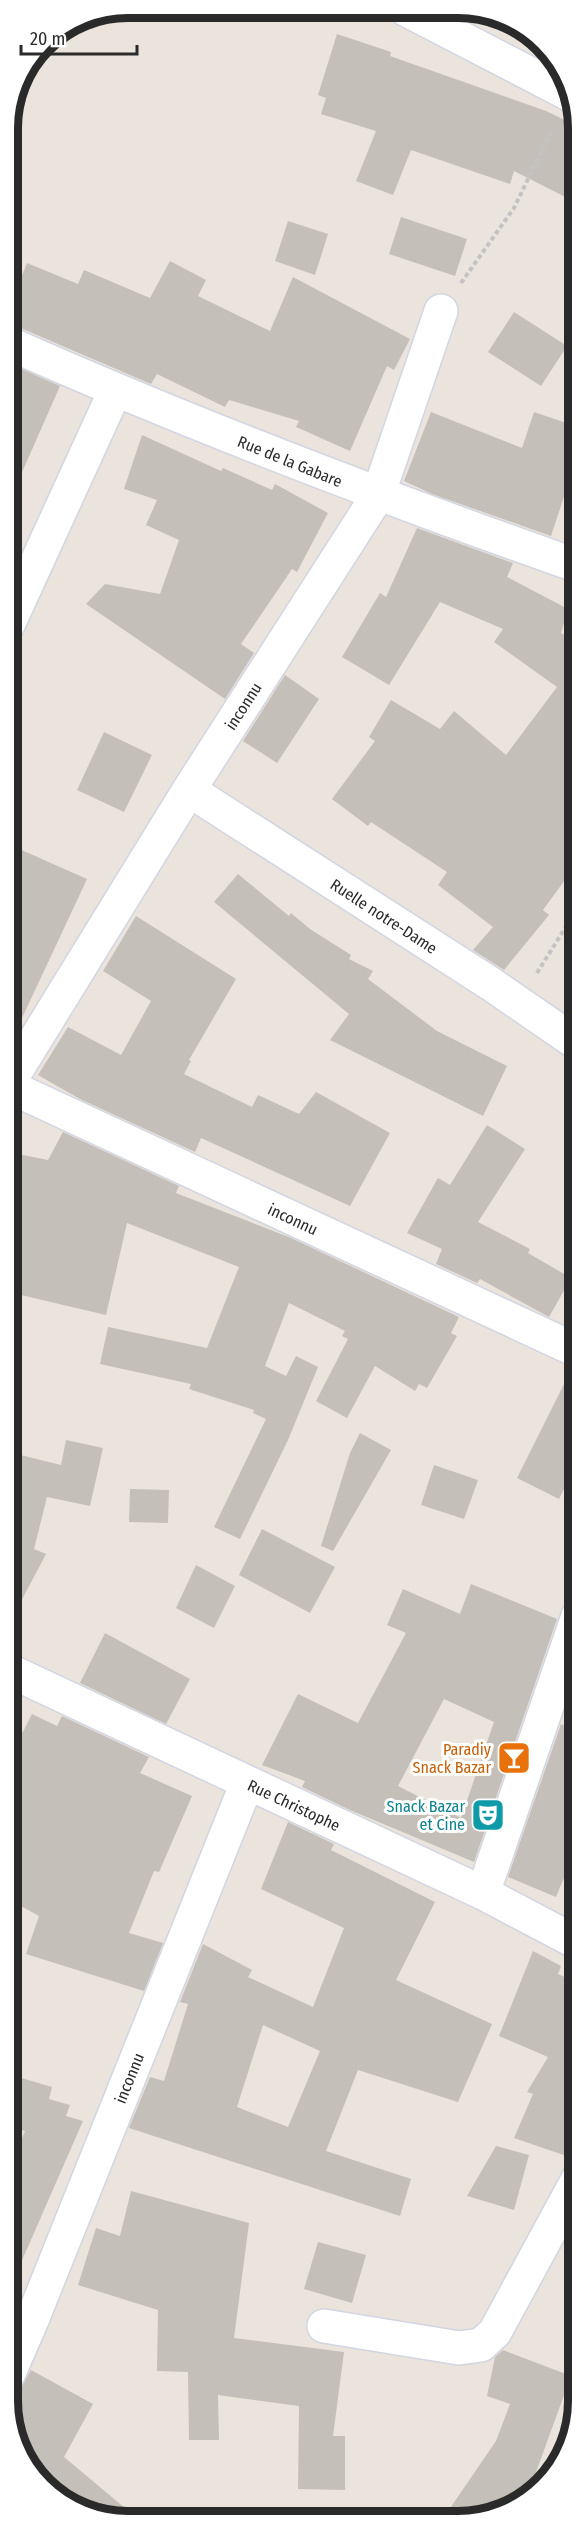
<svg xmlns="http://www.w3.org/2000/svg" width="586" height="2529" viewBox="0 0 586 2529" font-family="'Fira Sans Condensed',sans-serif">
  <rect width="100%" height="100%" fill="#ebe4dc"/>
  <path fill="#c4bfb8" fill-rule="evenodd" d="M 337,34 L 391,52 L 390,56 L 546,111 L 577,126 L 577,203 L 514,171 L 510,184 L 411,150 L 393,195 L 356,181 L 376,131 L 321,114 L 326,98 L 318,95 Z
    M 401,217 L 467,239 L 455,276 L 389,254 Z
    M 288,221 L 328,234 L 315,275 L 275,261 Z
    M 170,261 L 206,280 L 198,296 L 270,331 L 293,277 L 410,339 L 394,370 L 387,366 L 350,451 L 296,427 L 299,421 L 229,400 L 225,407 L 157,374 L 151,384 L 16,326 L 8,325 L 8,310 L 27,263 L 78,284 L 84,270 L 150,298 Z
    M 514,312 L 567,346 L 541,386 L 488,352 Z
    M 8,363 L 60,386 L 8,504 Z
    M 431,412 L 522,448 L 534,412 L 578,427 L 578,454 L 551,536 L 432,494 L 404,481 Z
    M 142,435 L 221,471 L 223,468 L 272,490 L 275,484 L 328,513 L 297,572 L 292,569 L 241,644 L 254,653 L 225,699 L 86,604 L 105,584 L 160,594 L 179,540 L 146,525 L 157,500 L 124,489 Z
    M 417,528 L 513,563 L 507,577 L 568,609 L 561,633 L 578,643 L 578,862 L 543,910 L 549,915 L 504,970 L 473,950 L 493,927 L 438,885 L 447,872 L 371,822 L 368,826 L 332,799 L 375,741 L 369,737 L 391,700 L 440,729 L 454,711 L 506,755 L 557,687 L 494,642 L 503,629 L 440,602 L 389,685 L 342,657 L 380,593 L 386,597 Z
    M 285,675 L 319,699 L 277,763 L 243,741 Z
    M 104,732 L 152,755 L 124,812 L 77,790 Z
    M 8,844 L 87,879 L 8,1048 Z
    M 238,874 L 289,916 L 291,913 L 310,929 L 351,955 L 349,959 L 373,971 L 368,979 L 437,1031 L 507,1066 L 483,1116 L 330,1040 L 349,1014 L 214,902 Z
    M 136,916 L 236,979 L 189,1060 L 191,1061 L 184,1074 L 252,1107 L 258,1095 L 299,1114 L 316,1092 L 390,1133 L 350,1206 L 201,1138 L 195,1152 L 80,1099 L 38,1075 L 68,1027 L 121,1055 L 151,1001 L 103,971 Z
    M 487,1125 L 525,1149 L 478,1222 L 530,1249 L 528,1253 L 571,1278 L 549,1317 L 480,1279 L 477,1283 L 436,1264 L 442,1249 L 407,1233 L 438,1178 L 450,1185 Z
    M 63,1132 L 179,1186 L 176,1193 L 291,1238 L 459,1317 L 451,1333 L 457,1336 L 427,1388 L 419,1384 L 415,1391 L 375,1366 L 347,1418 L 316,1401 L 348,1339 L 342,1336 L 345,1331 L 289,1303 L 265,1366 L 286,1376 L 296,1356 L 318,1367 L 288,1440 L 240,1539 L 214,1527 L 266,1419 L 253,1413 L 254,1410 L 189,1389 L 191,1384 L 100,1364 L 108,1327 L 207,1348 L 239,1267 L 127,1223 L 106,1315 L 8,1292 L 8,1152 L 48,1160 Z
    M 572,1368 L 578,1369 L 578,1461 L 559,1499 L 517,1478 Z
    M 360,1433 L 391,1450 L 333,1551 L 321,1546 L 350,1453 Z
    M 66,1440 L 103,1448 L 90,1506 L 47,1497 L 34,1549 L 46,1554 L 8,1626 L 8,1452 L 61,1465 Z
    M 434,1465 L 478,1480 L 464,1519 L 421,1505 Z
    M 130,1489 L 169,1490 L 168,1523 L 129,1522 Z
    M 262,1529 L 335,1567 L 310,1613 L 239,1575 Z
    M 196,1565 L 235,1586 L 214,1628 L 176,1608 Z
    M 471,1584 L 557,1619 L 474,1862 L 350,1810 L 302,1787 L 305,1781 L 262,1765 L 298,1694 L 358,1723 L 406,1633 L 387,1625 L 403,1589 L 460,1614 ZM 444,1699 L 494,1722 L 461,1818 L 398,1786 Z
    M 105,1633 L 190,1679 L 166,1724 L 80,1683 Z
    M 32,1714 L 57,1726 L 62,1716 L 149,1757 L 140,1773 L 192,1796 L 159,1872 L 154,1871 L 129,1933 L 163,1943 L 144,1991 L 26,1954 L 39,1916 L 8,1899 L 8,1761 Z
    M 561,1724 L 578,1732 L 578,1844 L 556,1897 L 508,1877 Z
    M 288,1822 L 334,1844 L 331,1850 L 435,1902 L 396,1980 L 492,2024 L 458,2102 L 358,2070 L 326,2151 L 411,2179 L 400,2216 L 129,2128 L 150,2077 L 164,2081 L 188,2004 L 180,2002 L 203,1944 L 252,1970 L 248,1977 L 313,2007 L 344,1928 L 261,1889 ZM 263,2025 L 320,2051 L 288,2127 L 237,2107 Z
    M 533,1951 L 561,1966 L 558,1974 L 578,1983 L 578,2070 L 574,2068 L 569,2080 L 578,2084 L 578,2160 L 514,2138 L 533,2094 L 527,2092 L 548,2057 L 499,2036 Z
    M 8,2074 L 52,2087 L 49,2099 L 70,2105 L 66,2116 L 83,2121 L 9,2290 L 8,2172 L 25,2131 L 8,2126 Z
    M 496,2146 L 529,2155 L 514,2210 L 467,2196 Z
    M 131,2191 L 249,2223 L 234,2338 L 344,2352 L 333,2436 L 345,2436 L 345,2490 L 298,2489 L 299,2406 L 218,2395 L 219,2440 L 189,2440 L 188,2372 L 157,2371 L 158,2310 L 78,2285 L 96,2228 L 120,2236 Z
    M 318,2242 L 366,2255 L 352,2303 L 304,2289 Z
    M 503,2350 L 571,2376 L 527,2497 L 512,2509 L 474,2520 L 442,2520 L 496,2441 L 510,2404 L 487,2396 L 495,2357 Z
    M 31,2370 L 93,2404 L 64,2457 L 138,2519 L 104,2519 L 43,2486 L 9,2417 L 9,2391 L 21,2388 Z"/>
  <g fill="none" stroke-linecap="round" stroke-linejoin="round">
    <g stroke="#d2d5e2" stroke-width="36">
      <path id="minor" d="M 405,9 L 569,94
        M 8,343 C 194,426 385,498 578,566
        M 8,625 L 115,391
        M 189,790 L 491,984 L 578,1044
        M 8,1084 L 189,790 L 378,495 L 441,311
        M 8,1086 L 578,1351
        M 8,1670 L 483,1893 L 578,1943
        M 483,1893 L 578,1616
        M 324,2326 L 459,2348 L 481,2345 L 495,2332 L 578,2179
        M 9,2373 L 32,2320 L 247,1783"/>
    </g>
    <path stroke="#c3c3c3" stroke-width="4" stroke-dasharray="4.5 3" stroke-linecap="butt" d="M 461,283 L 514,208 L 553,127
      M 537,973 L 578,907"/>
    <use href="#minor" stroke="#fff" stroke-width="33"/>
  </g>
  <defs>
    <g id="bar-square" transform="scale(1.725)"><rect x="-9" y="-9" width="18" height="18" rx="4" fill="#e8710a" stroke="#fff"/><path d="M-6-5H6L.8 .8V4.5H3.5V6h-7V4.5H-.8V.8Z" fill="#fff"/></g>
    <g id="theatre-square" transform="scale(1.725)"><rect x="-9" y="-9" width="18" height="18" rx="4" fill="#0f9aa8" stroke="#fff"/><path d="M-5-5.5Q0-4 5-5.5V0Q5 5 0 6Q-5 5-5 0ZM-3.3-2.5H-1v1.5H-3.3ZM1-2.5H3.3v1.5H1ZM-2.8 1Q0 5.5 2.8 1Z" fill="#fff"/></g>
  </defs>
  <g fill-rule="evenodd">
    <use href="#bar-square" x="514" y="1758"/>
    <use href="#theatre-square" x="488" y="1815"/>
  </g>
  <g text-anchor="middle" stroke-width="6" stroke-linejoin="round" paint-order="stroke">
    <g font-size="16" fill="#2a2a2a" stroke="#fff">
      <text transform="translate(290 461) rotate(22)" y="6">Rue de la Gabare</text>
      <text transform="translate(243 706) rotate(-57)" y="6">inconnu</text>
      <text transform="translate(384 916) rotate(33)" y="6">Ruelle notre-Dame</text>
      <text transform="translate(293 1219) rotate(25)" y="6">inconnu</text>
      <text transform="translate(294 1805) rotate(25)" y="6">Rue Christophe</text>
      <text transform="translate(129 2078) rotate(-68)" y="6">inconnu</text>
    </g>
    <g font-size="16" fill="#c56008" stroke="#fff" text-anchor="end">
      <text x="491" y="1755">Paradiy<tspan x="491" dy="18">Snack Bazar</tspan></text>
    </g>
    <g font-size="16" fill="#0d838f" stroke="#fff" text-anchor="end">
      <text x="465" y="1812">Snack Bazar<tspan x="465" dy="18">et Cine</tspan></text>
    </g>
  </g>
  <path d="M0 0H586V2529H0ZM128 18H458A110 110 0 0 1 568 128V2401A110 110 0 0 1 458 2511H128A110 110 0 0 1 18 2401V128A110 110 0 0 1 128 18Z" fill="#fff" fill-rule="evenodd"/>
  <path fill="none" stroke="#2a2a2a" stroke-width="8" d="M128 18H458A110 110 0 0 1 568 128V2401A110 110 0 0 1 458 2511H128A110 110 0 0 1 18 2401V128A110 110 0 0 1 128 18Z"/>
  <path d="M21 45v9h116v-9" fill="none" stroke="#2a2a2a" stroke-width="3"/>
  <text x="30" y="45" font-size="18" fill="#2a2a2a" stroke="#ffffff" stroke-width="4.5" paint-order="stroke">20 m</text>
</svg>
